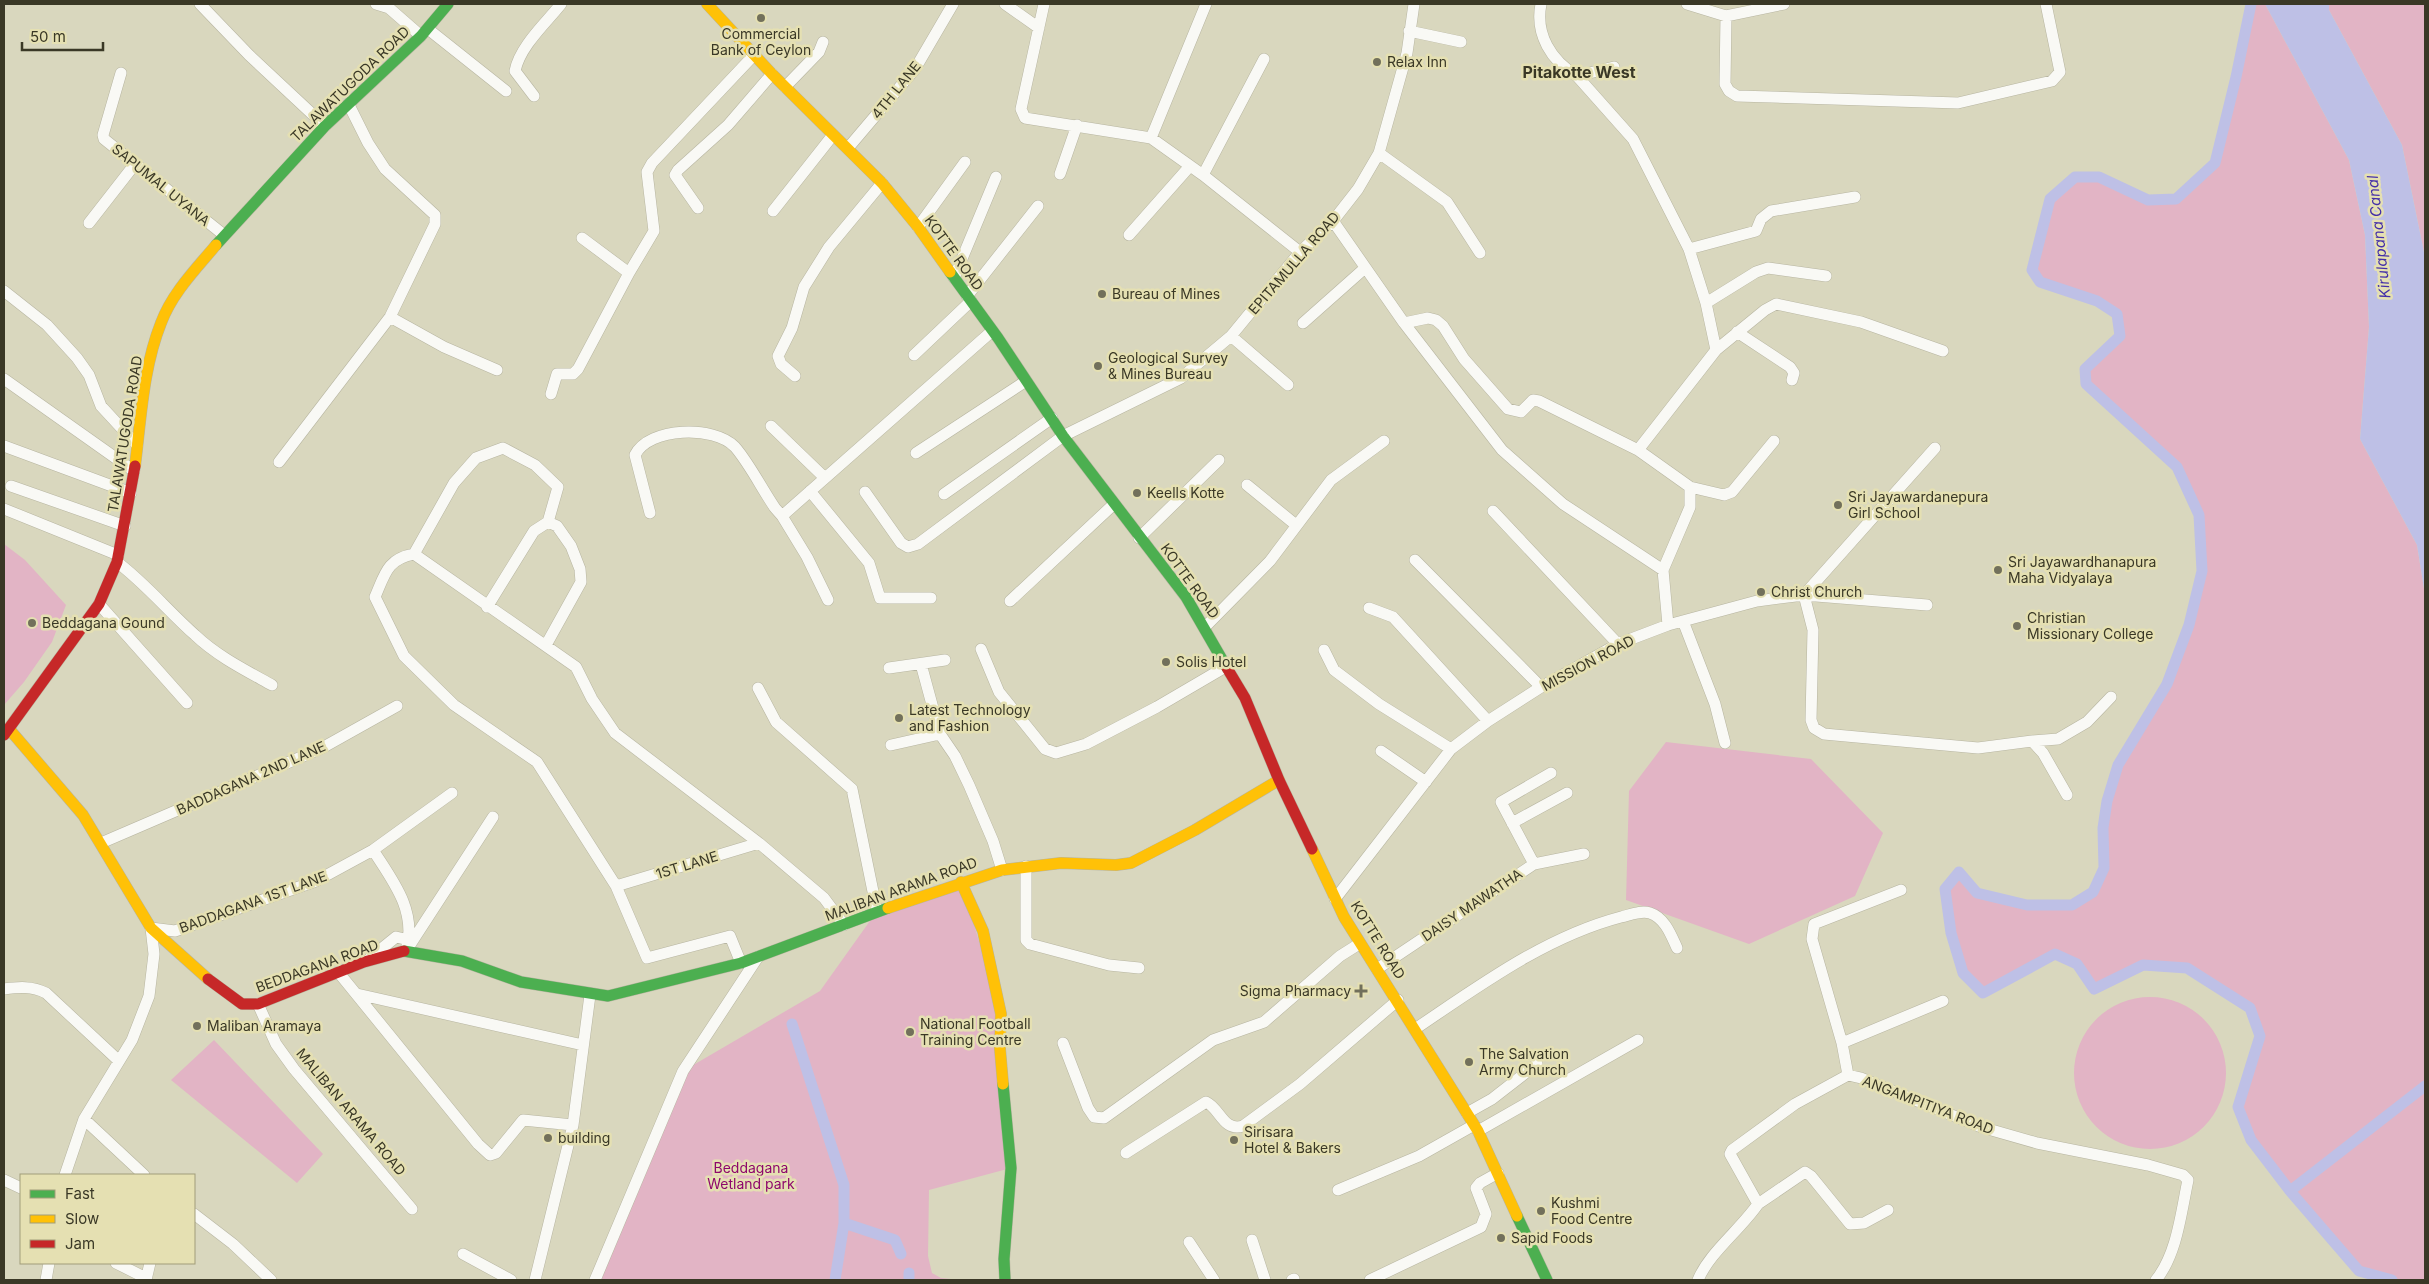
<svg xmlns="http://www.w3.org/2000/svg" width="2429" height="1284" viewBox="0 0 2429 1284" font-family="Inter,sans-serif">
  <rect width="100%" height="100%" fill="#d9d7be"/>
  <path fill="#e2b4c5" d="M 2251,4 L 2265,4 L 2349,160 L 2365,235 L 2369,327 L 2360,439 L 2417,545 L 2425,595 L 2425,1280 L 2392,1280 L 2359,1271 L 2290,1191 L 2251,1140 L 2238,1107 L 2260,1036 L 2250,1008 L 2187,968 L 2143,965 L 2094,989 L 2077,964 L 2055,954 L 1983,993 L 1963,973 L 1951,933 L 1945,889 L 1959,872 L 1977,893 L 2027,905 L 2072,905 L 2093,892 L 2104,868 L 2103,828 L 2107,801 L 2118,765 L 2167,684 L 2189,625 L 2202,571 L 2199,515 L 2177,467 L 2086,384 L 2085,369 L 2120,336 L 2117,314 L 2097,301 L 2040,282 L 2032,270 L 2050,199 L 2075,177 L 2099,177 L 2148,200 L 2176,199 L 2215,163 L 2236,77 Z
    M 2329,4 L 2425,4 L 2425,257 L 2402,145 L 2329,10 Z
    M 4,544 L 25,560 L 66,605 L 52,642 L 24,682 L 4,705 Z
    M 1666,742 L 1811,759 L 1883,833 L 1855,896 L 1749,944 L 1626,900 L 1629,791 Z
    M 961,882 L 1001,1014 L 1011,1168 L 929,1190 L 928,1256 L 932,1273 L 941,1278 L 960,1280 L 595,1280 L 683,1071 L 820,991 L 877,911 Z
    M2074 1073a76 76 0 1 1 152 0a76 76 0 1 1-152 0Z
    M 214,1040 L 323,1154 L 297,1183 L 171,1080 Z"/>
  <path fill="#bec0e6" d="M 2265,4 L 2329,4 L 2329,10 L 2402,145 L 2425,257 L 2425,595 L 2417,545 L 2360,439 L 2369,327 L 2365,235 L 2349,160 Z"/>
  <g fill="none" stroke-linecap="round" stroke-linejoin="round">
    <path stroke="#bec0e6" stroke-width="11" d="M 2251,4 L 2236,77 L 2215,163 L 2176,199 L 2148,200 L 2099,177 L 2075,177 L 2050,199 L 2032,270 L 2040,282 L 2097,301 L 2117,314 L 2120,336 L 2085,369 L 2086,384 L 2177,467 L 2199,515 L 2202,571 L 2189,625 L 2167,684 L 2118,765 L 2107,801 L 2103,828 L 2104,868 L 2093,892 L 2072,905 L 2027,905 L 1977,893 L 1959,872 L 1945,889 L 1951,933 L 1963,973 L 1983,993 L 2055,954 L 2077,964 L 2094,989 L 2143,965 L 2187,968 L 2250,1008 L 2260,1036 L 2238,1107 L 2251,1140 L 2290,1191
      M 792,1024 L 844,1185 L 844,1223 L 835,1280
      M 844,1223 L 895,1240 L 901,1254
      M 909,1273 L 909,1280
      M 2392,1280 L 2359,1271 L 2290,1191 L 2425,1086"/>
    <g stroke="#b7b5a1" stroke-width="12">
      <path id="street" d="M 200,4 L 249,55 L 325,126
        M 376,4 L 389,8 L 421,36
        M 1005,4 L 1039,28
        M 1044,4 L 1021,109 L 1025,118 L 1151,138 L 1203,175 L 1300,252
        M 1541,4 C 1535,34 1551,61 1577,76 L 1614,67
        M 1687,4 L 1726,16 L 1784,4
        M 1726,16 L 1725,84 L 1729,91 L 1737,96 L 1958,103 L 2052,81 L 2060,72 L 2046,4
        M 428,29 L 506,91
        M 1409,31 L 1461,42
        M 121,73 L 103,135 L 104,139 L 224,235
        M 1577,76 L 1633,139 L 1689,249 L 1706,303 L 1716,350 L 1765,310 L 1776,304 L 1861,322 L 1943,351
        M 785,87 L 819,52 L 823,42
        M 534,96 L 515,71 C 520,46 546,23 561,4
        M 1151,138 L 1206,4
        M 848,148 L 915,69 L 953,4
        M 1379,153 L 1447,202 L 1480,253
        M 1060,174 L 1077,125
        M 1203,175 L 1264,59
        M 698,208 L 675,175 L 678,170 L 728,125 L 772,74
        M 773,211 L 833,135
        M 1333,221 L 1404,323 L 1502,450 L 1563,504 L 1663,570
        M 89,223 L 135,164
        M 918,227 L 965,162
        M 1129,235 L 1190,166
        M 582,238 L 629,273
        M 1689,249 L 1756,231 L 1761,219 L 1771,211 L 1855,197
        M 954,278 L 996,177
        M 4,291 L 47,325 L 77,358 L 89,375 L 101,406 L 137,445
        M 967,296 L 1038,206
        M 1706,303 L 1756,272 L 1768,268 L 1826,276
        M 390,317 L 444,347 L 497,370
        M 1303,323 L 1365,268
        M 1404,323 L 1428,318 L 1436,320 L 1443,326 L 1464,359 L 1508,409 L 1521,412 L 1533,400 L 1539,401 L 1638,450
        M 1737,332 L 1790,367 L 1794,373 L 1792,380
        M 1231,336 L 1288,385
        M 914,355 L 971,301
        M 795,376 L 781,364 L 778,356 L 792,328 L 804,287 L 829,247 L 882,183
        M 4,379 L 134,471
        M 551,394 L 557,374 L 573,374 L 578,369 L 629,273 L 654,231 L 647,172 L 652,163 L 754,55
        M 771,426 L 825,478
        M 4,446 L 131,493
        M 1935,448 L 1804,595 L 1813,630 L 1811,720 L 1814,728 L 1824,734 L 1978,748 L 2032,741 L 2043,753 L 2067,795
        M 916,453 L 1026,381
        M 279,462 L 390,317 L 435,224 L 435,215 L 385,169 L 368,143 L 349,105
        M 1247,485 L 1296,525
        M 11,486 L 125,526
        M 1690,487 L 1724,495 L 1732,492 L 1774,441
        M 810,491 L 869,563 L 880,598 L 931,598
        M 865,492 L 901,543 L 908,547 L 918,544 L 1063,436 L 1181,378 L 1231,336 L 1300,252 L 1333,221 L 1358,189 L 1379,153 L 1407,53 L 1414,4
        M 944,494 L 1052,418
        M 4,509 L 118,555
        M 1493,511 L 1618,644
        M 650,513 L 635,455 C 649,427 714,425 735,447 C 749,463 762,489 775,508 L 782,516 L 991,332
        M 782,516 L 807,557 L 828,600
        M 1139,538 L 1219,460
        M 414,554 L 454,483 L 476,458 L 503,448 L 535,465 L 558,487 L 548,522
        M 1415,560 L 1541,687
        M 117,562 C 146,584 168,611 195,635 C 217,656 245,670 272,685
        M 1010,601 L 1114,504
        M 99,604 L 187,703
        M 487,607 L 534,531 L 548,522 L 557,526 L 571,546 L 580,569 L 581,582 L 546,645
        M 1369,608 L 1393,617 L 1488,721
        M 1683,621 L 1715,704 L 1725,743
        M 1668,625 L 1663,570 L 1690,507 L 1690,487 L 1638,450 L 1716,350
        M 1205,627 L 1270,561 L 1331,480 L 1384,441
        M 981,649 L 999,692 L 1045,749 L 1056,753 L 1086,744 L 1157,707 L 1227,666
        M 1324,650 L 1334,670 L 1379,704 L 1451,749
        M 921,664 L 940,734 L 955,756 L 969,785 L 993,841 L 1002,870
        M 889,668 L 945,660
        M 758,688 L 776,722 L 852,789 L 877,911
        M 2032,741 L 2058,739 L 2087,722 L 2111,697
        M 891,745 L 940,734
        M 1381,751 L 1426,782
        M 1512,823 L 1567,793
        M 101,843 L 322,748 L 397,706
        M 373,850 C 392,880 416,909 407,947
        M 1534,864 L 1584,854
        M 1026,866 L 1026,940 L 1030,944 L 1109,965 L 1139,968
        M 616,886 L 759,843
        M 1901,890 L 1814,924 L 1812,939 L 1842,1043 L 1943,1001
        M 1335,899 L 1451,749 L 1488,721 L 1541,687 L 1618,644 L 1668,625 L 1757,601 L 1804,595 L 1927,605
        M 406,951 L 493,817
        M 370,958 L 396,937 L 409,940
        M 741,963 L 730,936 L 647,958 L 616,886 L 537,762 L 454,705 L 404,656 L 375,597 C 385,574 387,559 414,554 L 576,667 L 592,699 L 615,733 L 759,843 L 824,898 L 844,925
        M 1377,969 L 1534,864 L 1501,802 L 1551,773
        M 339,973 L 478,1144 L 490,1155 L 496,1153 L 523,1120 L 573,1125
        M 4,989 C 19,987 32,986 46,993 L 119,1061
        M 357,994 L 583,1045
        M 258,1004 L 276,1044 L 294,1069 L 412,1209
        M 1415,1029 C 1479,986 1545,937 1621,917 C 1630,915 1641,910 1650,913 C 1665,918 1671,935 1677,948
        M 1063,1043 L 1088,1108 L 1094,1117 L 1104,1118 L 1213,1040 L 1264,1022 L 1340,956 L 1359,944
        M 1842,1043 L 1848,1075
        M 1467,1113 L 1492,1099 L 1537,1064
        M 84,1119 L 144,1175
        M 1478,1131 L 1638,1040
        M 1126,1153 L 1206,1102 C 1220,1108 1223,1132 1243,1126 L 1300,1084 L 1398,1000
        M 65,1175 L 84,1119 L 132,1040 L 149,996 L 154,954 L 151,928 L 175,931 L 316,881 L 373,850 L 452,793
        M 4,1180 L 21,1188
        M 1338,1190 L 1419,1156 L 1474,1125
        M 1758,1204 L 1805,1172 L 1811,1176 L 1850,1224 L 1864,1223 L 1888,1210
        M 194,1214 L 233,1244 L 271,1280
        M 1252,1240 L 1265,1280
        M 1189,1242 L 1214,1280
        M 463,1254 L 511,1280
        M 116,1263 L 146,1278
        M 46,1280 L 49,1263
        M 146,1280 L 150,1263
        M 535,1280 L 573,1125 L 590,995
        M 595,1280 L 683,1071 L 758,957
        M 1292,1280 L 1294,1279
        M 1370,1280 L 1481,1227 L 1486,1214 L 1476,1188 L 1480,1183 L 1498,1173
        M 1698,1280 C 1709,1253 1740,1230 1758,1204 L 1730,1154 L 1732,1150 L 1795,1104 L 1848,1075 L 1861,1078 L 1981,1127 L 2037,1143 L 2148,1165 L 2183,1175 L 2188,1180 C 2181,1213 2177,1254 2156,1280"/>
    </g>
    <g stroke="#b7b5a1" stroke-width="12">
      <path id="fast" d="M 216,245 L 325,126 L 421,36 L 448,4
        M 950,272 L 998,338 L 1063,436 L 1186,597 L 1227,668
        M 404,951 L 462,961 L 521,982 L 608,996 L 741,963 L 888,908
        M 1003,1084 L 1011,1168 L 1004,1259 L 1005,1280
        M 1517,1216 L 1547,1280"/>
    </g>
    <g stroke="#b7b5a1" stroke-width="12">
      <path id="slow" d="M 707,4 L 772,74 L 882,183 L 918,227 L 950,272
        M 135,466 C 141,419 143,368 161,323 C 172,293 196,269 216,245
        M 10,730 L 83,815 L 151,928 L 208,979
        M 1312,849 L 1344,917 L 1478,1131 L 1517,1216
        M 961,882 L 983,931 L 1001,1014 L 1000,1049 L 1003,1084
        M 888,908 L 1002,870 L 1061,863 L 1116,865 L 1131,863 L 1195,830 L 1279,780"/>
    </g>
    <g stroke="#b7b5a1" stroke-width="12">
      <path id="jam" d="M 1227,668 L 1245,698 L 1279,780 L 1312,849
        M 4,735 L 99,604 L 117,562 L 135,466
        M 208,979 L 242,1004 L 258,1004 L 364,962 L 404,951"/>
    </g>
    <use href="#street" stroke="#f9f9f5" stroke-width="11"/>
    <use href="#fast" stroke="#4caf50" stroke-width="11"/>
    <use href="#slow" stroke="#ffc107" stroke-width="11"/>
    <use href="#jam" stroke="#c62828" stroke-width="11"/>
  </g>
  <g fill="#72705b" stroke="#e5e0b2" stroke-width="2">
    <circle cx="761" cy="18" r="5"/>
    <circle cx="1377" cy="62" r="5"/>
    <circle cx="1102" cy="294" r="5"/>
    <circle cx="1098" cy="366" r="5"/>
    <circle cx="1137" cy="493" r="5"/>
    <circle cx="1838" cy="505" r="5"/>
    <circle cx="1998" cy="570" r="5"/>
    <circle cx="1761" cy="592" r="5"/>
    <circle cx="32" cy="623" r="5"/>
    <circle cx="2017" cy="626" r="5"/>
    <circle cx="1166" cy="662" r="5"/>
    <circle cx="899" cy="718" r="5"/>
    <path d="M1358.5 983.5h5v5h5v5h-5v5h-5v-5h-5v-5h5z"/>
    <circle cx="197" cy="1026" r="5"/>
    <circle cx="910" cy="1032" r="5"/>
    <circle cx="1469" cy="1062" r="5"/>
    <circle cx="548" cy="1138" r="5"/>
    <circle cx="1234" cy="1140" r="5"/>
    <circle cx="1541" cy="1211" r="5"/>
    <circle cx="1501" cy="1238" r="5"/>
  </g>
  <g text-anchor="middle" stroke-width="5" stroke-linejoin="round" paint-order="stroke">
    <g font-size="14" fill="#3a3826" stroke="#e5e0b2" text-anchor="start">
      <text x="761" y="39" text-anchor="middle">Commercial<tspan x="761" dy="16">Bank of Ceylon</tspan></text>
      <text x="1387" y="67">Relax Inn</text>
      <text x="1112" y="299">Bureau of Mines</text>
      <text x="1108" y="363">Geological Survey<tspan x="1108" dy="16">&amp; Mines Bureau</tspan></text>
      <text x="1147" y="498">Keells Kotte</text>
      <text x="1848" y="502">Sri Jayawardanepura<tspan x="1848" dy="16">Girl School</tspan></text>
      <text x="2008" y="567">Sri Jayawardhanapura<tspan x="2008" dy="16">Maha Vidyalaya</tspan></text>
      <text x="1771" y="597">Christ Church</text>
      <text x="2027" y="623">Christian<tspan x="2027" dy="16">Missionary College</tspan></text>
      <text x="42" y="628">Beddagana Gound</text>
      <text x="1176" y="667">Solis Hotel</text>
      <text x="909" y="715">Latest Technology<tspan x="909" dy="16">and Fashion</tspan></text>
      <text x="1351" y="996" text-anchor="end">Sigma Pharmacy</text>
      <text x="920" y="1029">National Football<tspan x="920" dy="16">Training Centre</tspan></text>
      <text x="207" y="1031">Maliban Aramaya</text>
      <text x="1479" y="1059">The Salvation<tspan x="1479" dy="16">Army Church</tspan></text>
      <text x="1244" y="1137">Sirisara<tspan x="1244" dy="16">Hotel &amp; Bakers</tspan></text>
      <text x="558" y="1143">building</text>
      <text x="1551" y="1208">Kushmi<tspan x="1551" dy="16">Food Centre</tspan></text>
      <text x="1511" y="1243">Sapid Foods</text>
    </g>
    <g font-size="14" fill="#3a3826" stroke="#e5e0b2">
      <text transform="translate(350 84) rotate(-44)" y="5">TALAWATUGODA ROAD</text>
      <text transform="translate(896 90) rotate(-51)" y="5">4TH LANE</text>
      <text transform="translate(161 185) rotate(39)" y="5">SAPUMAL UYANA</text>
      <text transform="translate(954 253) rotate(54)" y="5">KOTTE ROAD</text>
      <text transform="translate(1294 263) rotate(-49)" y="5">EPITAMULLA ROAD</text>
      <text transform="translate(125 434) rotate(-81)" y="5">TALAWATUGODA ROAD</text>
      <text transform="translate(1190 581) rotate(54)" y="5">KOTTE ROAD</text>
      <text transform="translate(1588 663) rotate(-28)" y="5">MISSION ROAD</text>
      <text transform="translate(251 778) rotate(-24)" y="5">BADDAGANA 2ND LANE</text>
      <text transform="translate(687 865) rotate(-17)" y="5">1ST LANE</text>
      <text transform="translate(901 889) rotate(-20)" y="5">MALIBAN ARAMA ROAD</text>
      <text transform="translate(253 902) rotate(-20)" y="5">BADDAGANA 1ST LANE</text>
      <text transform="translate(1472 905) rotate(-34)" y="5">DAISY MAWATHA</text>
      <text transform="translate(1378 940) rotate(58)" y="5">KOTTE ROAD</text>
      <text transform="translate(317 966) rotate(-20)" y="5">BEDDAGANA ROAD</text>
      <text transform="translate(1928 1105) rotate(21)" y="5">ANGAMPITIYA ROAD</text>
      <text transform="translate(351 1112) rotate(50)" y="5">MALIBAN ARAMA ROAD</text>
    </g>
    <g font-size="14" fill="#8e076c" stroke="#e5e0b2">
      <text x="751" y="1173">Beddagana<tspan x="751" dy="16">Wetland park</tspan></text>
    </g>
    <g font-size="15" font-style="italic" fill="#442fa9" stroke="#e5e0b2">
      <text transform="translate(2379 237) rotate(-96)" y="5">Kirulapana Canal</text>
    </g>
    <g font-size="16" font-weight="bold" fill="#3a3826" stroke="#e5e0b2">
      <text x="1579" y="78">Pitakotte West</text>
    </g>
  </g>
  <rect width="2429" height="1284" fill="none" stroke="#3a3826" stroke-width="10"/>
  <rect x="20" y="1174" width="175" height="90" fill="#e5e0b2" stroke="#a19d7a"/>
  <rect x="30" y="1190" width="25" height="8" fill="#4caf50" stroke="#a19d7a"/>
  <text x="65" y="1199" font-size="15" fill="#3a3826">Fast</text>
  <rect x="30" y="1215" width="25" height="8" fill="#ffc107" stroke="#a19d7a"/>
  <text x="65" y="1224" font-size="15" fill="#3a3826">Slow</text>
  <rect x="30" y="1240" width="25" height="8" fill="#c62828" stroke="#a19d7a"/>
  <text x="65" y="1249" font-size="15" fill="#3a3826">Jam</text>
  <path d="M22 42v8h81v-8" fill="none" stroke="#3a3826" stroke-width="2.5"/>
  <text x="30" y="42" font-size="15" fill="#3a3826" stroke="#e5e0b2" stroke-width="4" paint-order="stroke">50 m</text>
</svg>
